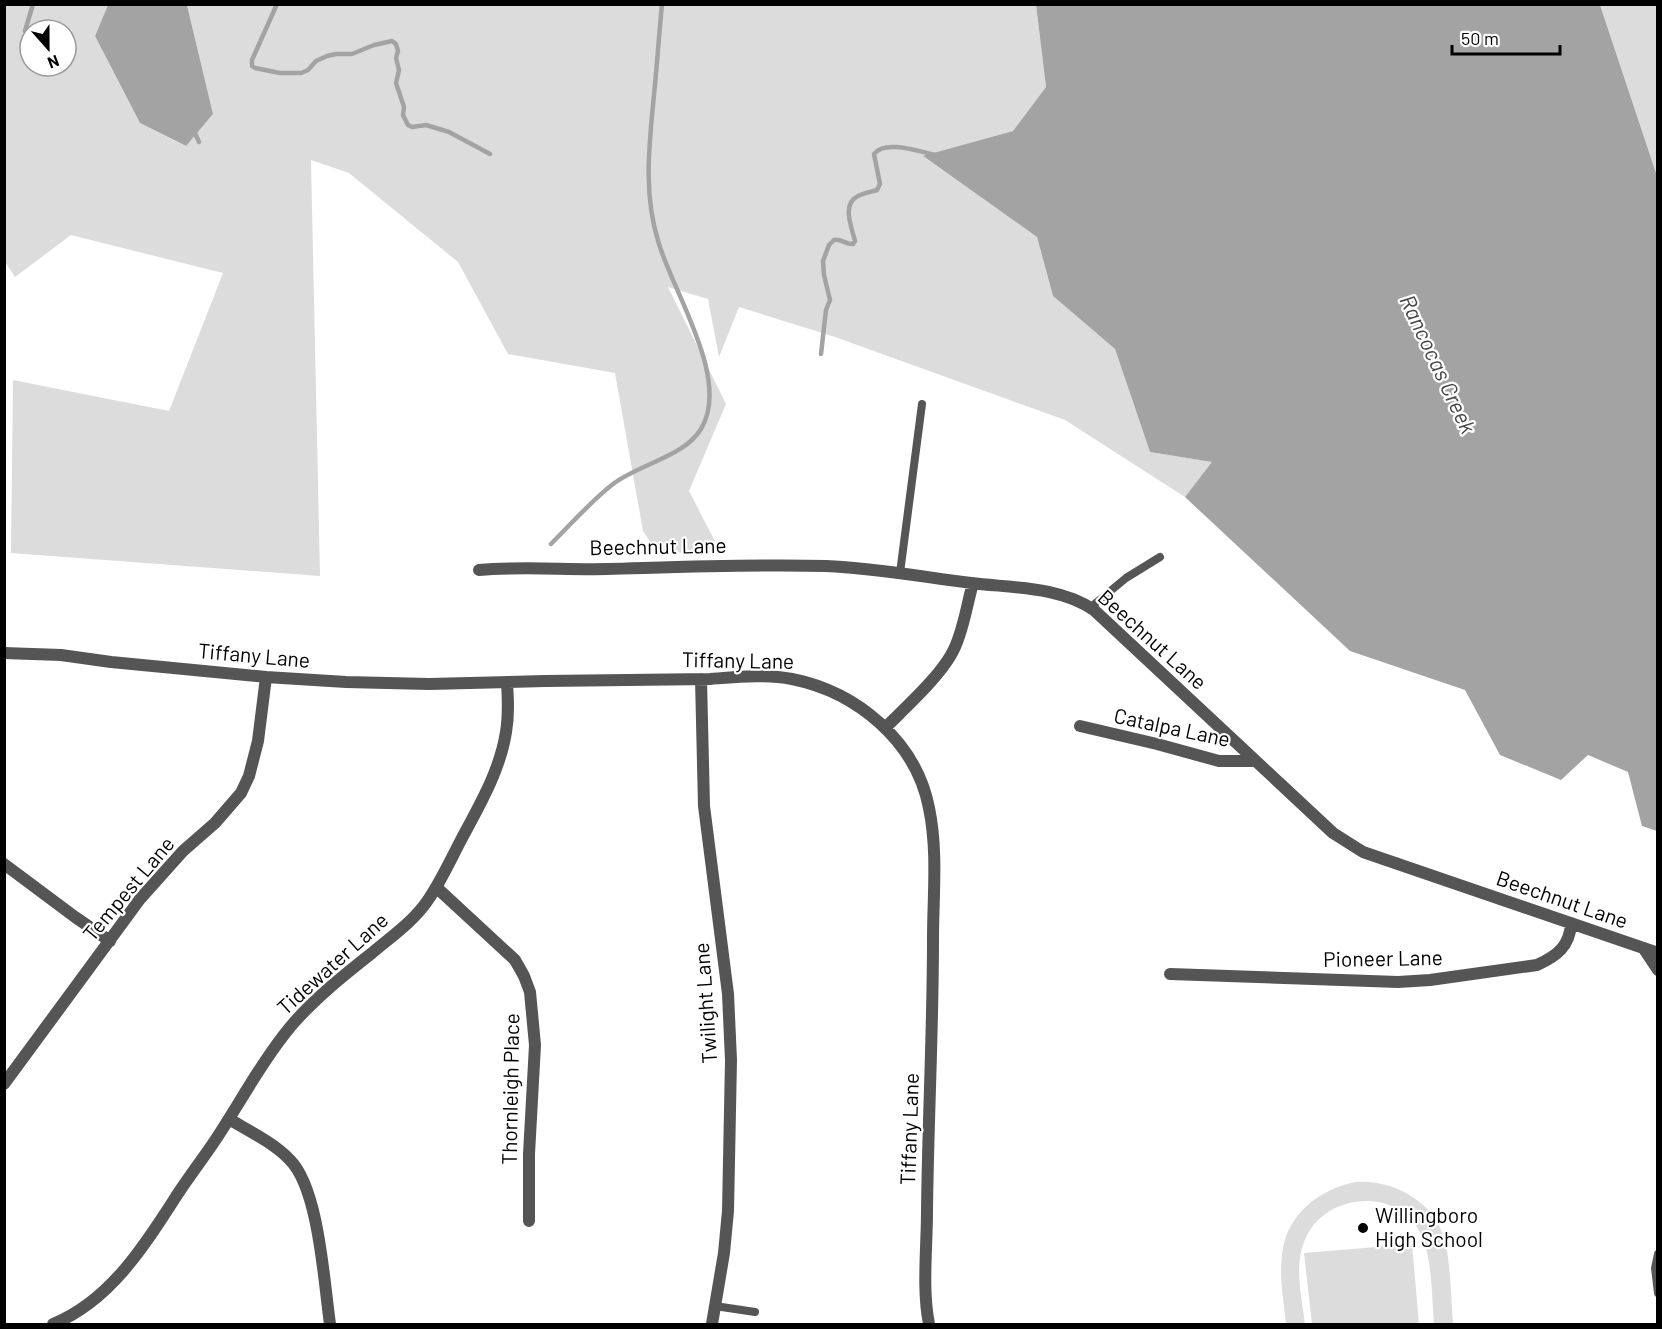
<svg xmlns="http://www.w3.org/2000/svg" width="1662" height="1329" viewBox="0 0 1662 1329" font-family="Barlow,sans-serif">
  <rect width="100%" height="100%" fill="#fff"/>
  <path fill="#dcdcdc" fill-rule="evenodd" d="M 4,5 L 108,5 L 95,36 L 140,123 L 185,146 L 213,114 L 187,5 L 1036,5 L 1046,87 L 1013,131 L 924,157 L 1037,237 L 1053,296 L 1115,349 L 1150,452 L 1213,462 L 1185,497 L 1065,420 L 835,337 L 739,307 L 719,357 L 708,299 L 668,287 L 726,404 L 689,491 L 721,553 L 657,552 L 643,531 L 615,373 L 508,354 L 458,262 L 349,173 L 311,160 L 320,576 L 11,553 L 13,380 L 169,411 L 223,273 L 71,235 L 15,277 L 4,260 ZM 30,30 L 66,30 L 66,66 L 30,66 Z
    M 1600,5 L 1657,5 L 1657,176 Z
    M 1355,1182 C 1395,1179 1438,1203 1446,1246 C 1451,1271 1451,1299 1453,1324 L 1434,1324 C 1432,1299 1432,1256 1421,1234 C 1397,1185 1322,1193 1304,1242 C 1294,1267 1302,1299 1305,1324 L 1286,1324 C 1284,1302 1279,1278 1282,1255 C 1286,1215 1318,1190 1355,1182 Z
    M 1412,1244 L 1419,1324 L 1312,1324 L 1304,1253 Z"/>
  <path fill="#a3a3a3" d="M 108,5 L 187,5 L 213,114 L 186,146 L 140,123 L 95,36 Z
    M 1036,5 L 1600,5 L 1657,176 L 1657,831 L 1642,826 L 1628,772 L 1588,755 L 1561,780 L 1500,755 L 1465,690 L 1350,651 L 1185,497 L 1212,462 L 1150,452 L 1115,349 L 1053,296 L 1037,237 L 923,156 L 1013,131 L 1046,87 Z"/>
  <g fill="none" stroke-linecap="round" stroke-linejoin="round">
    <path stroke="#a3a3a3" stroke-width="4.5" d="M 277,4 L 252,60 L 252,66 L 255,68 L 280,73 L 301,73 L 308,70 L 316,61 L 327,56 L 336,54 L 352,54 L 374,45 L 392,41 L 396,44 L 398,51 L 396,58 L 399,70 L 396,83 L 404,107 L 403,115 L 408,125 L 412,127 L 426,125 L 449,132 L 490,154
      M 25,31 L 33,4
      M 194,131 L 199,142
      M 821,354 L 826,310 L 830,300 L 824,275 L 823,261 L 829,245 L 834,240 C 841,238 846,245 853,244 L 855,241 C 852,228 841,204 858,196 C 864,193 871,192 877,190 L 880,184 L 874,154 C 885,139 920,152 936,155
      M 551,544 C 571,524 591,501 613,484 C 639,464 684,457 701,429 C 731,380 674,294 659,244 C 643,195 649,146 654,95 C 657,65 659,35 662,4"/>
    <path stroke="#555" stroke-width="8" d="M 900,573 L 922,404
      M 1091,607 L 1126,578 L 1160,557
      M 1658,1254 L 1655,1268 L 1658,1293
      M 715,1306 L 755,1312"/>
    <path stroke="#555" stroke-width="12" d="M 479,570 C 522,566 564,570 607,569 C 680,567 753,564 826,566 C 875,568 923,577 971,583 C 1012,588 1059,586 1094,610 L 1333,833 L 1363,852 L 1658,953
      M 4,653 L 61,655 L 111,662 L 266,677 L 346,682 L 429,684 L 545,681 L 710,679 C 737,677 766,674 792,679 C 857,692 916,741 929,808 C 938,851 933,896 933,939 C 933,1030 928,1121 927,1211 C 927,1248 922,1289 929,1324
      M 701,679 L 704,806 L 728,994 L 731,1060 L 728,1211 L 724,1253 L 712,1324
      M 1080,726 L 1157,744 L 1219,761 L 1256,761
      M 885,728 C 906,707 944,673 955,647 C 964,627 967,604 973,583
      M 4,864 L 75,917 L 110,941
      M 436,887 L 515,960 L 524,976 L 530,992 L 535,1045 L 529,1154 L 529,1221
      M 1644,949 L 1658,970
      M 1170,974 L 1398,982 L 1430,980 L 1537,965 C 1557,956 1570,946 1571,923
      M 4,1084 L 140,899 L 183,851 L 215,823 L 241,793 L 249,776 L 258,741 L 266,677
      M 229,1119 C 249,1131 274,1143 290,1160 C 319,1189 324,1283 330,1324
      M 53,1324 C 110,1301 145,1245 177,1195 C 190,1175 205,1156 218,1136 C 242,1099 263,1060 291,1026 C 314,999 344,975 372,953 C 391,937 414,921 428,900 C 441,881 450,861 461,840 C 479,806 500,771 506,732 C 509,715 508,699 507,682"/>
  </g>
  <circle fill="#000" stroke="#fff" stroke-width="2" cx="1363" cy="1228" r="6"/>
  <g text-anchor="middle" stroke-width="4.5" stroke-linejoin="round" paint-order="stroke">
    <g font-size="21" fill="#000" stroke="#fff">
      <text transform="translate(658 547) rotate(-1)" y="7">Beechnut Lane</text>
      <text transform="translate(1152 640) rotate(42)" y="7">Beechnut Lane</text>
      <text transform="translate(254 656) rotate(5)" y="7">Tiffany Lane</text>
      <text transform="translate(738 661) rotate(1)" y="7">Tiffany Lane</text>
      <text transform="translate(1172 728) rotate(12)" y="7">Catalpa Lane</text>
      <text transform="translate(129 889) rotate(-50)" y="7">Tempest Lane</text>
      <text transform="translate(1562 900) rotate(19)" y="7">Beechnut Lane</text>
      <text transform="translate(1383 959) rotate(-1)" y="7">Pioneer Lane</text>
      <text transform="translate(333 964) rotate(-42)" y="7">Tidewater Lane</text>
      <text transform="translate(706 1003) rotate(-94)" y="7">Twilight Lane</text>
      <text transform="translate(511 1089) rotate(-89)" y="7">Thornleigh Place</text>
      <text transform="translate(910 1129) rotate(-88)" y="7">Tiffany Lane</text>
    </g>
    <g font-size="21" fill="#000" stroke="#fff" text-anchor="start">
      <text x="1375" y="1223">Willingboro<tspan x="1375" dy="24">High School</tspan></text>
    </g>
    <g font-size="22" font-style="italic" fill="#444" stroke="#fff">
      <text transform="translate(1438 364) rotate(65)" y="8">Rancocas Creek</text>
    </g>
  </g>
  <rect width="1662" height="1329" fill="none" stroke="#000000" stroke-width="12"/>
  <g transform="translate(48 48) rotate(159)"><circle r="28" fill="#ffffff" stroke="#999999" stroke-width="1.5"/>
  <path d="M0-4.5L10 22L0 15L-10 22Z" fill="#000000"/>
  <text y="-9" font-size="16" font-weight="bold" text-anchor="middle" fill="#000000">N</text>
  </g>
  <path d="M1452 45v9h108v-9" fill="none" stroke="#000000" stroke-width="3"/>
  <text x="1461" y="45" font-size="18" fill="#000000" stroke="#ffffff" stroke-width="4.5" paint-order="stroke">50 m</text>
</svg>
